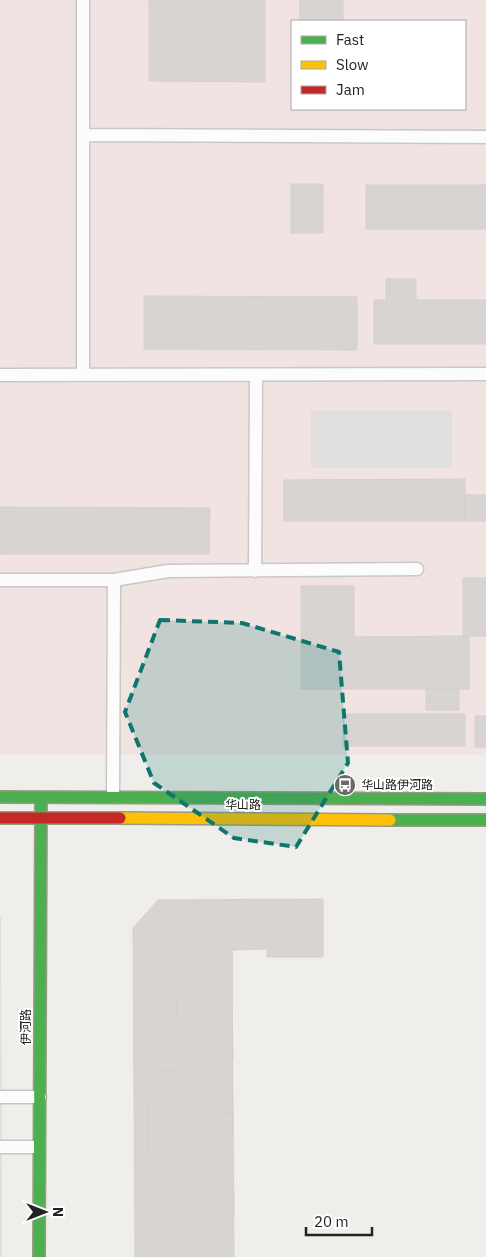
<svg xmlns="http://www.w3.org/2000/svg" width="486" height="1257" viewBox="0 0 486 1257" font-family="'IBM Plex Sans','Noto Sans SC',sans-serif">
  <rect width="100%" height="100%" fill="#f0eeeb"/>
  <path fill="#dfdedc" d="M 0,917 L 1,917 L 2,1257 L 0,1257 Z"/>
  <path fill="#f1e3e1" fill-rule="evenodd" d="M 0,0 L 486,0 L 486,755 L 0,755 ZM 292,21 L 465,21 L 465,109 L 292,109 Z"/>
  <path fill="#e0dfde" d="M 311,411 L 452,411 L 452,468 L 311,468 Z"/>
  <path fill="#d7d4d2" stroke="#d3d0cc" d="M 149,0 L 265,0 L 265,82 L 149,81 Z
    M 300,0 L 343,0 L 343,21 L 300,21 Z
    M 291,184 L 323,184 L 323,233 L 291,233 Z
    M 366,185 L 486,185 L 486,229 L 366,229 Z
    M 386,279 L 416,279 L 416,300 L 486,300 L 486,344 L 374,344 L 374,300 L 386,300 Z
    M 144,296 L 357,297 L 357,350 L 144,349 Z
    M 465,479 L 465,521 L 284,521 L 284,480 Z
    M 465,495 L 486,495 L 486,521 L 465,521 Z
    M 0,507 L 210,508 L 209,554 L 0,554 Z
    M 463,578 L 486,578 L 486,636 L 463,636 Z
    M 301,586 L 354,586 L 354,637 L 469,636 L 469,689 L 301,689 Z
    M 426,689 L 459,689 L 459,710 L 426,710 Z
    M 343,714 L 465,714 L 465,746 L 343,746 Z
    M 475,716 L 486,716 L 486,747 L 475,747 Z
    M 323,899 L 323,957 L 267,957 L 267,949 L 232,950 L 234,1257 L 135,1257 L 133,928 L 158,900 Z
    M 176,924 L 221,924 L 221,953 L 232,953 L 232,977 L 221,977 L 221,1031 L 232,1031 L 233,1059 L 221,1059 L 222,1113 L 233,1112 L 233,1137 L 222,1137 L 222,1190 L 234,1190 L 234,1214 L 223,1214 L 223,1244 L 178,1244 L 178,1231 L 148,1231 L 148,1179 L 178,1179 L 178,1151 L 148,1151 L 147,1098 L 177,1098 L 177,1071 L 145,1072 L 145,1017 L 177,1017 L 176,989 L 147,989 L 146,936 L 176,936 Z"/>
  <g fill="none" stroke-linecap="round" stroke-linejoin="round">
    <g stroke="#c9c8c7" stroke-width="15">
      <path id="lane" d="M 83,0 L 83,375
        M 83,135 L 486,137
        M 0,375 L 486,374
        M 255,571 L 256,375
        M 0,580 L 114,580 L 113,797
        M 114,580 L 168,571 L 417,569
        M 0,1097 L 40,1097
        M 0,1147 L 39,1147"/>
    </g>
    <g stroke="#999a82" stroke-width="14">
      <path id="fast" d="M 0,797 L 486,799
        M 390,820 L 486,820
        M 39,1257 L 41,799"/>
    </g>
    <g stroke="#999a82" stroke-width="14">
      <path id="slow" d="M 120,818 L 390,820"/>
    </g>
    <g stroke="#999a82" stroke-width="14">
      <path id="jam" d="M 0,818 L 120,818"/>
    </g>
    <use href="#lane" stroke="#fdfcfc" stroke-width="12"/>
    <use href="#fast" stroke="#4caf50" stroke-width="11"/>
    <use href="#slow" stroke="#ffc107" stroke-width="11"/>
    <use href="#jam" stroke="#c62828" stroke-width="11"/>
  </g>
  <path fill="#0f766e" fill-opacity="0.2" stroke="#0f766e" stroke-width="4" stroke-dasharray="10 6" stroke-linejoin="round" d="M 160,620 L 242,623 L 339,652 L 348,763 L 296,847 L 234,838 L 154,783 L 125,712 Z"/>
  <defs>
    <g id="bus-disc" transform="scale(1.125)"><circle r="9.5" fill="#6a6968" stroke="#fff"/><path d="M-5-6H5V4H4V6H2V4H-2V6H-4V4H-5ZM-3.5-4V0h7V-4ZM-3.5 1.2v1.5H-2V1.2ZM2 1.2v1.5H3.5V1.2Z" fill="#fff"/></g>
  </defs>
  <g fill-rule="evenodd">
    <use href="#bus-disc" x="345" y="785"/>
  </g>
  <g text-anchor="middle" stroke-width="4" stroke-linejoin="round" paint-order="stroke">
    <g font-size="12" fill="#222" stroke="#fff" text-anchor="start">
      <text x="361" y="789">华山路伊河路</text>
    </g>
    <g font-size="12" fill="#222" stroke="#fff">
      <text x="243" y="809">华山路</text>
      <text transform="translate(26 1027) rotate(-90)" y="4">伊河路</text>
    </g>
  </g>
  <rect x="291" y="20" width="175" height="90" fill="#ffffff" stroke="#a7a7a7"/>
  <rect x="301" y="36" width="25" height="8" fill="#4caf50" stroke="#a7a7a7"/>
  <text x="336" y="45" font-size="15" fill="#222222">Fast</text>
  <rect x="301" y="61" width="25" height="8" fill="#ffc107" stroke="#a7a7a7"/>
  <text x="336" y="70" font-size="15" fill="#222222">Slow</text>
  <rect x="301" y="86" width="25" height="8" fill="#c62828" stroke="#a7a7a7"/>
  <text x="336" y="95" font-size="15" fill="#222222">Jam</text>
  <g transform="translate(45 1212) rotate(90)" stroke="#ffffff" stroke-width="4" paint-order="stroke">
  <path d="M0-4L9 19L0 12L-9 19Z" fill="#222222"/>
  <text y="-8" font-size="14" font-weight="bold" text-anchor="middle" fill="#222222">N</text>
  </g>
  <path d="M306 1227v8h66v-8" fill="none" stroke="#222222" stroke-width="2.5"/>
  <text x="314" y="1227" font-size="15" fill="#222222" stroke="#ffffff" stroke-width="4" paint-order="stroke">20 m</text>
</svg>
